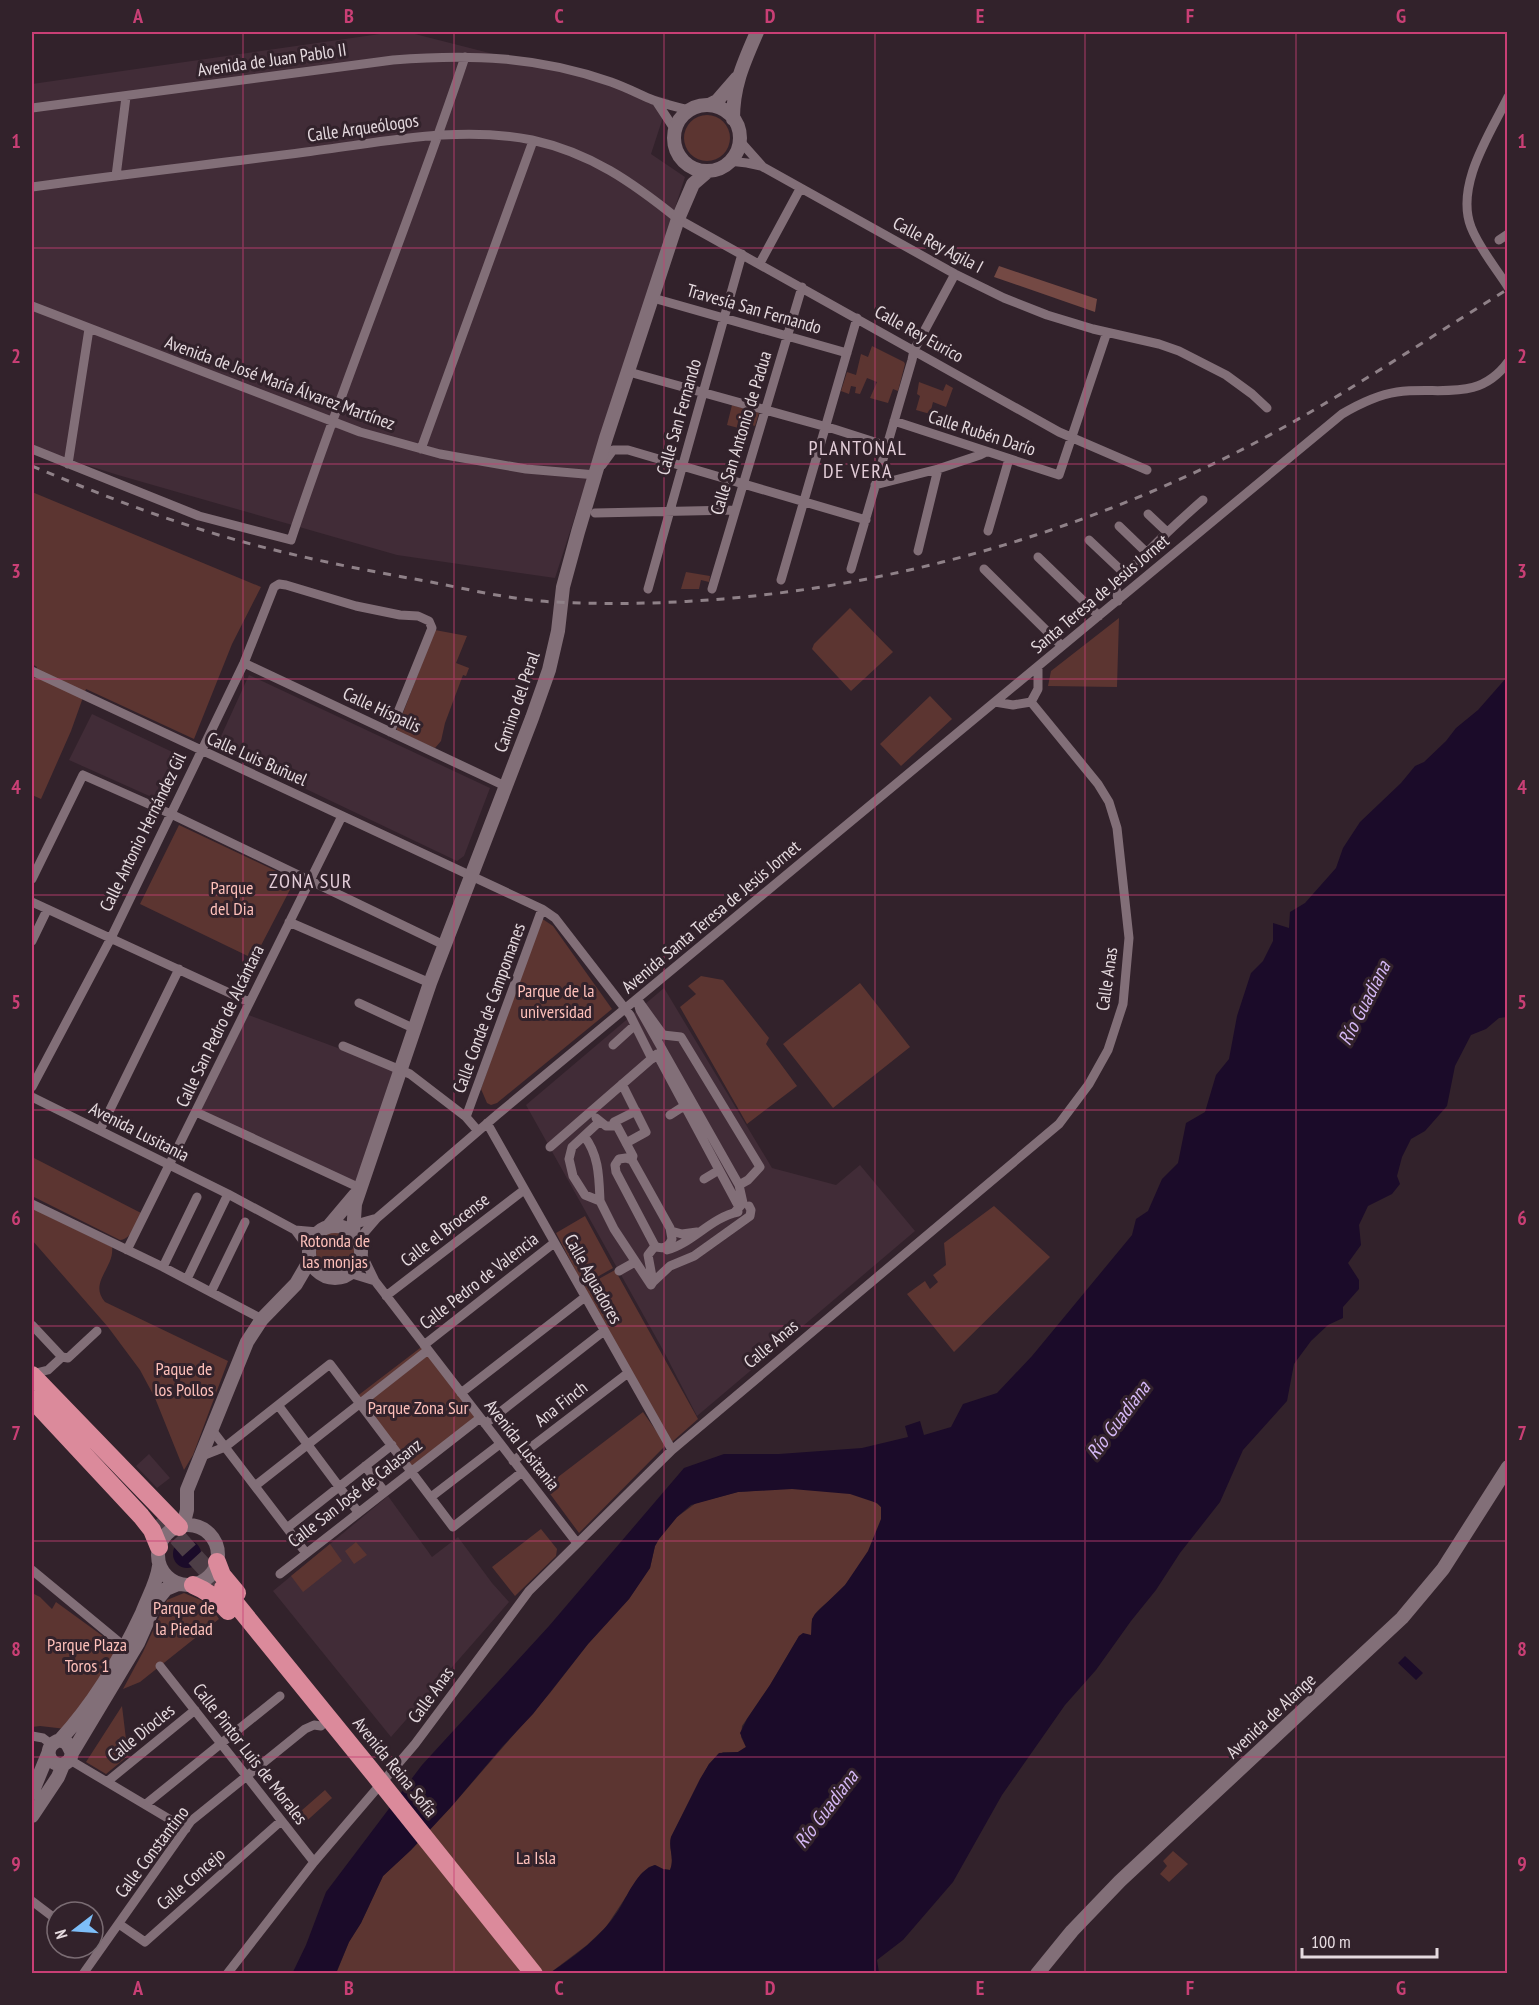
<svg xmlns="http://www.w3.org/2000/svg" width="1539" height="2005" viewBox="0 0 1539 2005" font-family="'PT Sans Narrow',sans-serif">
  <rect width="100%" height="100%" fill="#32222b"/>
  <path fill="#412c37" d="M 394,32 L 407,32 L 669,99 L 651,154 L 685,177 L 555,578 L 397,555 L 118,475 L 32,448 L 32,84 Z
    M 249,675 L 490,788 L 464,856 L 457,861 L 224,750 L 224,748 L 217,745 Z
    M 92,714 L 185,758 L 165,803 L 69,760 Z
    M 664,988 L 772,1168 L 836,1185 L 860,1165 L 915,1231 L 697,1416 L 663,1350 L 526,1105 Z
    M 243,1013 L 400,1071 L 360,1188 L 196,1112 Z
    M 149,1454 L 170,1478 L 157,1488 L 136,1466 Z
    M 388,1496 L 432,1557 L 458,1537 L 492,1583 L 509,1602 L 391,1737 L 273,1591 Z"/>
  <path fill="#5c3531" d="M684 138a23 23 0 1 1 46 0a23 23 0 1 1-46 0Z
    M 872,346 L 904,362 L 905,364 L 898,391 L 893,389 L 888,403 L 870,398 L 877,382 L 867,378 L 860,394 L 855,393 L 856,387 L 851,386 L 849,394 L 841,391 L 847,372 L 856,375 L 861,354 L 868,357 Z
    M 919,382 L 943,391 L 946,384 L 953,388 L 946,407 L 933,402 L 930,414 L 916,410 L 920,396 L 917,394 Z
    M 732,405 L 759,413 L 755,426 L 749,424 L 746,430 L 727,425 Z
    M 32,492 L 261,587 L 232,644 L 194,739 L 86,689 L 71,731 L 41,799 L 32,795 L 32,678 L 37,667 L 32,664 Z
    M 686,572 L 710,576 L 709,582 L 701,580 L 699,589 L 681,589 Z
    M 850,608 L 893,652 L 851,691 L 812,649 L 814,644 Z
    M 1119,618 L 1117,687 L 1048,686 L 1051,671 Z
    M 435,630 L 467,636 L 456,663 L 469,668 L 466,676 L 463,675 L 445,723 L 441,741 L 435,748 L 396,731 Z
    M 930,696 L 952,719 L 901,766 L 880,744 Z
    M 179,825 L 295,880 L 254,959 L 140,904 Z
    M 541,918 L 553,926 L 612,1009 L 497,1103 L 491,1105 L 487,1103 L 481,1089 Z
    M 701,976 L 723,980 L 769,1038 L 766,1044 L 797,1086 L 747,1124 L 680,1007 L 696,994 L 688,986 Z
    M 860,983 L 910,1047 L 833,1108 L 783,1044 Z
    M 32,1157 L 141,1213 C 136,1223 132,1239 120,1240 L 32,1196 Z
    M 994,1206 L 1050,1257 L 954,1352 L 907,1294 L 925,1281 L 930,1289 L 938,1282 L 933,1275 L 946,1265 L 944,1243 Z
    M 32,1208 L 112,1247 C 115,1267 88,1283 105,1302 L 228,1361 L 193,1455 L 184,1470 L 155,1398 L 140,1370 L 108,1327 L 32,1240 Z
    M 585,1216 L 613,1268 L 583,1285 L 556,1233 Z
    M316 1251a19 19 0 1 1 38 0a19 19 0 1 1-38 0Z
    M 615,1270 L 698,1419 L 672,1442 L 584,1287 Z
    M 424,1345 L 480,1418 L 411,1470 L 356,1397 Z
    M 643,1412 L 666,1445 L 579,1533 L 545,1487 Z
    M 780,1489 C 807,1489 861,1487 881,1507 C 887,1531 853,1579 836,1595 C 829,1602 817,1608 813,1618 C 810,1624 813,1630 811,1636 L 805,1634 L 799,1636 L 770,1685 L 742,1726 L 741,1737 L 746,1747 L 738,1752 L 723,1752 L 709,1764 L 671,1837 C 668,1849 675,1858 670,1870 L 663,1869 L 655,1865 L 649,1867 L 641,1874 L 606,1927 L 587,1945 L 550,1973 L 336,1974 L 349,1942 L 361,1923 L 383,1876 L 411,1850 L 451,1807 L 550,1693 L 588,1644 L 629,1599 L 650,1568 L 655,1546 L 659,1539 L 677,1517 L 696,1503 L 738,1492 Z
    M 541,1529 L 557,1549 L 556,1556 L 515,1596 L 492,1567 Z
    M 356,1542 L 367,1555 L 354,1564 L 345,1551 Z
    M 330,1544 L 342,1561 L 303,1592 L 291,1576 Z
    M 32,1593 L 40,1597 L 52,1609 L 56,1602 L 111,1642 L 115,1653 L 103,1678 L 66,1729 L 40,1726 L 32,1727 Z
    M 184,1593 L 208,1603 L 219,1619 L 140,1682 L 123,1689 L 143,1652 L 167,1600 Z
    M 122,1706 L 128,1756 L 106,1774 L 86,1762 Z
    M 325,1790 L 332,1798 L 300,1827 L 293,1818 Z
    M 1173,1851 L 1188,1864 L 1169,1882 L 1160,1874 L 1167,1866 L 1163,1861 Z"/>
  <path fill="#744944" d="M 999,266 L 1097,299 L 1095,312 L 994,277 Z"/>
  <path fill="#1b0b29" d="M 1507,677 L 1507,1017 L 1499,1018 L 1486,1029 L 1471,1035 L 1455,1066 L 1447,1106 L 1425,1131 L 1411,1139 L 1402,1157 L 1397,1176 L 1400,1184 L 1392,1194 L 1368,1206 L 1359,1225 L 1361,1245 L 1348,1263 L 1359,1280 L 1359,1289 L 1343,1307 L 1343,1318 L 1328,1325 L 1311,1341 L 1294,1364 L 1287,1401 L 1243,1450 L 1220,1502 L 1180,1553 L 1156,1590 L 1131,1621 L 1096,1670 L 1065,1705 L 1002,1795 L 953,1882 L 903,1940 L 877,1960 L 879,1973 L 550,1973 C 575,1956 601,1937 618,1911 C 627,1897 637,1870 655,1865 L 663,1869 L 670,1870 C 675,1858 668,1849 671,1837 L 700,1779 L 709,1764 L 719,1753 L 738,1752 L 746,1747 L 740,1733 L 747,1719 L 770,1685 L 799,1636 L 803,1633 L 811,1635 L 812,1619 L 815,1614 L 845,1585 L 868,1551 L 881,1519 L 881,1507 L 877,1503 L 850,1494 L 792,1489 L 738,1492 L 691,1505 L 677,1517 L 659,1539 L 655,1546 L 650,1568 L 629,1599 L 588,1644 L 533,1714 L 502,1747 L 451,1807 L 411,1850 L 383,1876 L 361,1923 L 349,1942 L 336,1973 L 292,1974 L 306,1945 L 326,1892 L 422,1765 L 549,1626 L 684,1468 L 724,1454 L 779,1454 L 862,1448 L 908,1437 L 905,1426 L 920,1421 L 924,1435 L 951,1427 L 963,1404 L 997,1393 L 1032,1356 L 1132,1235 L 1136,1219 L 1148,1211 L 1162,1179 L 1178,1163 L 1186,1123 L 1205,1112 L 1216,1075 L 1229,1059 L 1237,1016 L 1251,973 L 1263,961 L 1273,941 L 1273,923 L 1289,928 L 1290,912 L 1305,903 L 1336,868 L 1343,848 L 1360,822 L 1401,783 L 1415,766 L 1424,762 L 1446,741 L 1456,728 L 1478,710 Z
    M173 1554a14 14 0 1 1 28 0a14 14 0 1 1-28 0Z
    M 1405,1656 L 1423,1673 L 1416,1680 L 1398,1663 Z"/>
  <g fill="none" stroke-linecap="round" stroke-linejoin="round">
    <path stroke="#4d3e46" stroke-width="18" stroke-dasharray="18 9" stroke-linecap="butt" d="M 159,1517 L 223,1588"/>
    <path stroke="#826f78" stroke-width="9" d="M 1508,97 C 1490,134 1455,185 1471,227 C 1479,248 1496,268 1508,287
      M 656,101 L 675,130
      M 32,108 L 393,60 C 469,54 538,56 611,82 C 625,87 639,94 653,100 C 664,104 677,107 688,110
      M 739,140 L 763,167 L 955,274 L 1004,298 L 1047,315 L 1093,329 L 1159,344 L 1179,351 L 1226,375 L 1252,394 L 1267,408
      M 729,161 L 747,163 L 761,166
      M 116,176 L 126,97
      M 32,187 C 123,174 215,164 306,152 C 380,143 457,125 532,140 C 591,153 632,182 678,219 L 1059,432 L 1147,470
      M 1499,240 L 1508,234
      M 760,263 L 800,189
      M 653,298 L 847,353
      M 32,306 L 360,432 L 440,454 L 526,469 L 596,475
      M 629,372 L 834,429 L 887,446
      M 894,421 L 1059,475 L 1107,332
      M 32,449 L 199,516 L 291,540 C 345,377 411,219 465,57
      M 421,449 L 533,141
      M 68,464 L 89,329
      M 602,465 L 613,450 L 628,450 L 866,520
      M 875,485 L 938,469 L 980,455 L 986,452
      M 595,513 L 735,510
      M 1148,514 L 1167,532
      M 1119,526 L 1147,553
      M 988,531 L 1009,459
      M 1089,540 L 1126,575
      M 918,551 L 938,469
      M 1038,557 L 1099,616
      M 851,569 L 912,360 L 914,350 L 955,274
      M 984,569 L 1062,646
      M 781,580 L 857,318
      M 648,589 L 742,254
      M 712,589 L 802,287
      M 1118,601 L 1116,587 C 1142,555 1172,527 1203,500
      M 244,663 L 505,786
      M 32,671 L 542,909 L 555,918 L 630,1015 L 652,1059
      M 995,702 L 1013,705 L 1031,702 L 1038,689 L 1038,667
      M 32,879 L 83,775 L 171,814 L 444,945
      M 32,902 L 249,1002
      M 289,922 L 430,983
      M 32,941 L 47,910
      M 359,1003 L 415,1029
      M 613,1045 L 635,1025
      M 343,1046 L 410,1074 L 466,1117 L 478,1131
      M 622,1084 L 646,1132 L 626,1143
      M 32,1087 L 111,938 L 244,663 L 274,587 L 279,584 L 286,585 L 356,606 L 400,615 L 418,616 L 429,621 L 432,628 L 390,732
      M 32,1097 L 228,1194 L 295,1230 L 309,1249
      M 196,1112 L 360,1188
      M 670,1115 L 684,1106
      M 466,1117 L 542,909
      M 596,1118 L 606,1126 L 617,1126 L 633,1156 L 632,1160
      M 599,1122 L 572,1147 L 569,1159 L 573,1176 L 585,1195 L 600,1201 L 614,1229 L 651,1285 L 653,1282 L 648,1255 L 655,1246
      M 487,1123 L 672,1450
      M 617,1126 L 614,1122 L 636,1111
      M 100,1130 L 179,969
      M 584,1136 C 599,1155 599,1177 600,1201
      M 550,1147 L 657,1054 L 739,1207
      M 626,1158 L 632,1160 L 670,1228 L 672,1239 C 669,1247 663,1250 655,1246 L 616,1172 L 615,1165 L 619,1159 Z
      M 704,1179 L 719,1170
      M 32,1204 L 163,1267 L 262,1319
      M 734,1213 L 743,1203 L 739,1185 L 640,1010 L 637,999 L 663,1035 L 681,1037 L 760,1167 L 748,1180 L 739,1185
      M 345,1227 L 377,1218
      M 295,1230 L 318,1232
      M 671,1231 L 682,1234 L 697,1232
      M 358,1240 L 377,1218 L 498,1114 L 1342,414 C 1359,404 1377,395 1397,392 C 1440,386 1478,403 1508,362
      M 127,1250 L 342,816
      M 360,1250 L 375,1281 L 577,1543
      M 667,1250 C 691,1244 712,1217 738,1212
      M 163,1267 L 197,1197
      M 619,1271 L 635,1262
      M 349,1273 L 375,1281
      M 187,1279 L 228,1194
      M 653,1282 L 670,1266 L 694,1256 L 750,1216 L 751,1210 L 749,1206
      M 211,1292 L 245,1222
      M 386,1296 L 524,1190
      M 32,1325 L 62,1357 L 68,1358 L 97,1331
      M 424,1345 L 554,1243
      M 32,1374 L 48,1370 L 62,1357
      M 461,1393 L 585,1297
      M 278,1405 L 358,1512
      M 485,1424 L 604,1331
      M 212,1430 L 306,1553
      M 202,1456 L 225,1447 L 330,1364 L 453,1527 L 522,1472
      M 513,1461 L 628,1373
      M 365,1466 L 384,1491
      M 255,1486 L 428,1350
      M 431,1497 L 500,1444
      M 287,1528 L 392,1445
      M 32,1570 L 125,1647
      M 280,1574 L 480,1418
      M 160,1666 L 314,1862
      M 32,1736 L 43,1738 L 51,1744
      M 70,1760 L 186,1829
      M 108,1781 L 195,1710
      M 146,1804 L 280,1696
      M 32,1901 L 57,1920
      M 119,1924 L 145,1942 L 281,1821
      M 83,1974 L 191,1821 L 305,1729 L 314,1725 L 321,1726
      M 227,1974 L 314,1862 L 415,1744 L 529,1591 L 672,1450 L 1059,1124 L 1089,1084 L 1108,1050 L 1123,1004 L 1129,938 L 1117,828 L 1109,802 L 1098,784 L 1031,702"/>
    <path stroke="#826f78" stroke-width="14" d="M 709,105 L 717,101 L 737,78
      M674 138a33 33 0 1 1 66 0a33 33 0 1 1-66 0Z
      M 733,119 C 733,85 744,62 757,32
      M309 1252a26 26 0 1 1 52 0a26 26 0 1 1-52 0Z
      M 328,1227 L 355,1195
      M 353,1234 L 355,1204 L 430,983 L 532,718 L 549,670 L 558,631 L 563,587 L 578,532 L 606,438 L 678,219 L 693,184 L 708,171
      M158 1555a30 30 0 1 1 60 0a30 30 0 1 1-60 0Z
      M 183,1526 L 187,1510 L 187,1490 L 247,1342 L 262,1319 L 296,1284 L 310,1260
      M 60,1740 C 95,1702 120,1660 142,1613 C 148,1597 157,1582 159,1566
      M 72,1753 L 67,1743 L 60,1740 C 43,1745 46,1765 63,1765 L 70,1760 L 72,1753 L 138,1643 L 157,1600 L 166,1589 L 178,1584
      M 32,1793 L 48,1754
      M 32,1816 L 58,1777 L 63,1765
      M 1037,1974 L 1072,1931 L 1120,1881 L 1402,1618 L 1443,1569 L 1508,1467"/>
    <path stroke="#db8a9b" stroke-width="18" d="M 32,1375 L 179,1527
      M 32,1399 L 141,1516 L 152,1530 L 159,1547
      M 217,1562 L 222,1575 L 237,1593
      M 193,1585 C 208,1591 218,1599 228,1611
      M 223,1588 L 370,1769 L 534,1974"/>
    <path stroke="#8f8188" stroke-width="3" stroke-dasharray="8 8" stroke-linecap="butt" d="M 32,466 C 80,486 129,506 178,522 C 260,550 346,567 431,582 C 471,590 513,600 555,602 C 783,613 1012,561 1217,462 C 1319,413 1412,348 1508,289"/>
  </g>
  <path fill="none" stroke="#c93f75" stroke-width="1.5" stroke-opacity="0.55" d="M 243,32 L 243,1974M 454,32 L 454,1974M 664,32 L 664,1974M 875,32 L 875,1974M 1085,32 L 1085,1974M 1296,32 L 1296,1974M 32,248 L 1508,248M 32,464 L 1508,464M 32,679 L 1508,679M 32,895 L 1508,895M 32,1110 L 1508,1110M 32,1326 L 1508,1326M 32,1541 L 1508,1541M 32,1757 L 1508,1757"/>
  <g text-anchor="middle" stroke-width="6" stroke-linejoin="round" paint-order="stroke">
    <g font-size="18" fill="#e5dadf" stroke="#32222b">
      <text transform="translate(272 60) rotate(-8)" y="6">Avenida de Juan Pablo II</text>
      <text transform="translate(363 128) rotate(-8)" y="6">Calle Arqueólogos</text>
      <text transform="translate(938 245) rotate(28)" y="6">Calle Rey Agila I</text>
      <text transform="translate(754 309) rotate(16)" y="6">Travesía San Fernando</text>
      <text transform="translate(919 334) rotate(29)" y="6">Calle Rey Eurico</text>
      <text transform="translate(280 383) rotate(20)" y="6">Avenida de José María Álvarez Martínez</text>
      <text transform="translate(679 417) rotate(-74)" y="6">Calle San Fernando</text>
      <text transform="translate(741 433) rotate(-73)" y="6">Calle San Antonio de Padua</text>
      <text transform="translate(982 433) rotate(18)" y="6">Calle Rubén Darío</text>
      <text transform="translate(1100 594) rotate(-40)" y="6">Santa Teresa de Jesús Jornet</text>
      <text transform="translate(517 702) rotate(-71)" y="6">Camino del Peral</text>
      <text transform="translate(382 710) rotate(25)" y="6">Calle Híspalis</text>
      <text transform="translate(257 759) rotate(24)" y="6">Calle Luis Buñuel</text>
      <text transform="translate(143 832) rotate(-64)" y="6">Calle Antonio Hernández Gil</text>
      <text transform="translate(711 917) rotate(-40)" y="6">Avenida Santa Teresa de Jesús Jornet</text>
      <text transform="translate(1107 979) rotate(-82)" y="6">Calle Anas</text>
      <text transform="translate(489 1008) rotate(-70)" y="6">Calle Conde de Campomanes</text>
      <text transform="translate(220 1026) rotate(-64)" y="6">Calle San Pedro de Alcántara</text>
      <text transform="translate(139 1132) rotate(27)" y="6">Avenida Lusitania</text>
      <text transform="translate(445 1230) rotate(-38)" y="6">Calle el Brocense</text>
      <text transform="translate(593 1279) rotate(61)" y="6">Calle Aguadores</text>
      <text transform="translate(479 1281) rotate(-38)" y="6">Calle Pedro de Valencia</text>
      <text transform="translate(771 1344) rotate(-40)" y="6">Calle Anas</text>
      <text transform="translate(561 1404) rotate(-38)" y="6">Ana Finch</text>
      <text transform="translate(522 1445) rotate(52)" y="6">Avenida Lusitania</text>
      <text transform="translate(355 1493) rotate(-38)" y="6">Calle San José de Calasanz</text>
      <text transform="translate(431 1695) rotate(-54)" y="6">Calle Anas</text>
      <text transform="translate(1271 1716) rotate(-43)" y="6">Avenida de Alange</text>
      <text transform="translate(141 1733) rotate(-39)" y="6">Calle Diocles</text>
      <text transform="translate(250 1754) rotate(52)" y="6">Calle Pintor Luis de Morales</text>
      <text transform="translate(395 1767) rotate(51)" y="6">Avenida Reina Sofía</text>
      <text transform="translate(152 1852) rotate(-53)" y="6">Calle Constantino</text>
      <text transform="translate(191 1879) rotate(-41)" y="6">Calle Concejo</text>
    </g>
    <g font-size="18" fill="#fec0ba" stroke="#32222b">
      <text x="232" y="894">Parque<tspan x="232" dy="21">del Dia</tspan></text>
      <text x="556" y="997">Parque de la<tspan x="556" dy="21">universidad</tspan></text>
      <text x="335" y="1247">Rotonda de<tspan x="335" dy="21">las monjas</tspan></text>
      <text x="184" y="1375">Paque de<tspan x="184" dy="21">los Pollos</tspan></text>
      <text x="418" y="1414">Parque Zona Sur</text>
      <text x="184" y="1614">Parque de<tspan x="184" dy="21">la Piedad</tspan></text>
      <text x="87" y="1651">Parque Plaza<tspan x="87" dy="21">Toros 1</tspan></text>
      <text x="536" y="1864">La Isla</text>
    </g>
    <g font-size="20" letter-spacing="1.5" fill="#e3cdd8" stroke="#32222b">
      <text x="858" y="455">PLANTONAL<tspan x="858" dy="23">DE VERA</tspan></text>
      <text x="311" y="888">ZONA SUR</text>
    </g>
    <g font-size="20" font-style="italic" fill="#d4b7f4" stroke="#32222b">
      <text transform="translate(1364 1003) rotate(-63)" y="7">Río Guadiana</text>
      <text transform="translate(1118 1420) rotate(-53)" y="7">Río Guadiana</text>
      <text transform="translate(826 1809) rotate(-53)" y="7">Río Guadiana</text>
    </g>
  </g>
  <rect width="1539" height="2005" fill="none" stroke="#32222b" stroke-width="66"/>
  <g transform="translate(75 1930) rotate(253)"><circle r="28" fill="#32222b" stroke="#7a6c73" stroke-width="1.5"/>
  <path d="M0-4.5L10 22L0 15L-10 22Z" fill="#7dbef9"/>
  <text y="-9" font-size="16" font-weight="bold" text-anchor="middle" fill="#e5dadf">N</text>
  </g>
  <path d="M1302 1948v9h135v-9" fill="none" stroke="#e5dadf" stroke-width="3"/>
  <text x="1311" y="1948" font-size="18" fill="#e5dadf" stroke="#32222b" stroke-width="4.5" paint-order="stroke">100 m</text>
  <rect x="33" y="33" width="1473" height="1939" fill="none" stroke="#c93f75" stroke-width="2"/>
  <g font-size="20" text-anchor="middle" font-weight="bold" fill="#c93f75">
    <text x="138" y="23">A</text>
    <text x="349" y="23">B</text>
    <text x="559" y="23">C</text>
    <text x="770" y="23">D</text>
    <text x="980" y="23">E</text>
    <text x="1190" y="23">F</text>
    <text x="1401" y="23">G</text>
    <text x="16" y="148">1</text>
    <text x="1522" y="148">1</text>
    <text x="16" y="363">2</text>
    <text x="1522" y="363">2</text>
    <text x="16" y="578">3</text>
    <text x="1522" y="578">3</text>
    <text x="16" y="794">4</text>
    <text x="1522" y="794">4</text>
    <text x="16" y="1009">5</text>
    <text x="1522" y="1009">5</text>
    <text x="16" y="1225">6</text>
    <text x="1522" y="1225">6</text>
    <text x="16" y="1440">7</text>
    <text x="1522" y="1440">7</text>
    <text x="16" y="1656">8</text>
    <text x="1522" y="1656">8</text>
    <text x="16" y="1871">9</text>
    <text x="1522" y="1871">9</text>
    <text x="138" y="1995">A</text>
    <text x="349" y="1995">B</text>
    <text x="559" y="1995">C</text>
    <text x="770" y="1995">D</text>
    <text x="980" y="1995">E</text>
    <text x="1190" y="1995">F</text>
    <text x="1401" y="1995">G</text>
  </g>
</svg>
